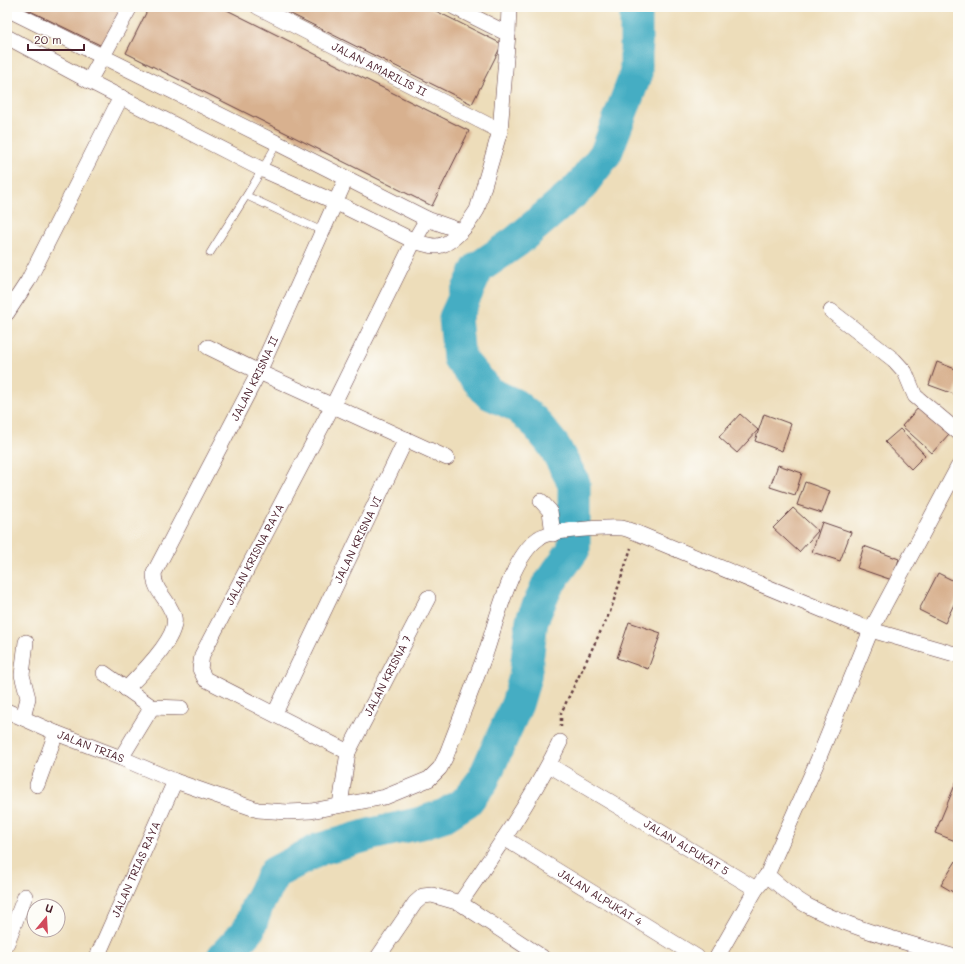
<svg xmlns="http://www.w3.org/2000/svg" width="965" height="964" viewBox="0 0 965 964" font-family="Mali,sans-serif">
  <rect width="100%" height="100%" fill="#fdfcf7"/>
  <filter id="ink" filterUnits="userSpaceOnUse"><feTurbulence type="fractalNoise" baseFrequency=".025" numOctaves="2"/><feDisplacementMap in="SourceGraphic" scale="8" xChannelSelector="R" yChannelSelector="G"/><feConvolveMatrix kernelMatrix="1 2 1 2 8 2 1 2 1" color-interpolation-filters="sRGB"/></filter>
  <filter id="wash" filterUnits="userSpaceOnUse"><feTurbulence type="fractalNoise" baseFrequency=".012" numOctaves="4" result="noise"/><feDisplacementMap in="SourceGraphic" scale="16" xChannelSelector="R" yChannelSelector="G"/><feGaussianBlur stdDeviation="0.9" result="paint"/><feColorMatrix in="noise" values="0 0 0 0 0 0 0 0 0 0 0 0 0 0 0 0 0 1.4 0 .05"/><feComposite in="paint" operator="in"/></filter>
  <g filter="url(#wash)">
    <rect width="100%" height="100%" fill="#edddba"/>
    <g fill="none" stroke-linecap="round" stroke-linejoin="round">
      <path stroke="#44adc3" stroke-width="33" d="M 223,957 L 249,929 L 257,906 L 274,873 L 320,849 L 372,834 L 421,823 L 445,815 L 467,801 L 483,780 L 517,704 L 525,677 L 532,620 L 547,586 L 574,549 L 574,483 L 554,446 L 534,421 L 515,405 L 489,393 L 459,358 L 455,318 L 478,268 L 517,241 L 580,187 L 606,153 L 636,74 L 636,7"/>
    </g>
    <g id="blocks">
      <path fill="#d8b18f" d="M 22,7 L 124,7 L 102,46 Z
        M 149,7 L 221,7 L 469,131 L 432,206 L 126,53 Z
        M 277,7 L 428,7 L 502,44 L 472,104 Z
        M 937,362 L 958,370 L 958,384 L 954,394 L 929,385 Z
        M 919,407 L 949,434 L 932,453 L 902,426 Z
        M 740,414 L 758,430 L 737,453 L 719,437 Z
        M 764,414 L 791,424 L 782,451 L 755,441 Z
        M 900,429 L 925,455 L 911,469 L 885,442 Z
        M 778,465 L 802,473 L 795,495 L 770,487 Z
        M 805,482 L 830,491 L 822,513 L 797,505 Z
        M 793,508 L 818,531 L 799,552 L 773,528 Z
        M 822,522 L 851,532 L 840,561 L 812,552 Z
        M 864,546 L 899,559 L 892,580 L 857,568 Z
        M 938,573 L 958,583 L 958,596 L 945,623 L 919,610 Z
        M 629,622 L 661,633 L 648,669 L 617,658 Z
        M 958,778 L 958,842 L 935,833 Z
        M 956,861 L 958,863 L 958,895 L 941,885 Z"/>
    </g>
  </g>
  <g filter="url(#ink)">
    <use href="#blocks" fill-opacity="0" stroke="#623c40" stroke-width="1"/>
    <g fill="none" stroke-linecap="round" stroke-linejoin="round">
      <g stroke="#623c40" stroke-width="8">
        <path id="lane" d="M 247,196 L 322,231
          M 210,253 C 233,216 257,181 277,143"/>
      </g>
      <g stroke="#623c40" stroke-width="16">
        <g id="street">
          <path id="s1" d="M 258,7 L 500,131"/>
          <path d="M 454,7 L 508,34"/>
          <path d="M 7,9 L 277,143 L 427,219 L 461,231"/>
          <path d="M 7,37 L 89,81 L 263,170 L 335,202 L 414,241 C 421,243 429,246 436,246 C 452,246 470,222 477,210 L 500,131 L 508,34 L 509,7"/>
          <path d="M 89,81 L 130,7"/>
          <path d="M 831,311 L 894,360 L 905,372 L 915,396 L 958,432"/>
          <path d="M 7,313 L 28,281 L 121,97"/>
          <path d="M 208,347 L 259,372 L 447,458"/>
          <path d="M 541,501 L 550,511 L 553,534"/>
          <path d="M 104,673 L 152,707 L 181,708"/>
          <path id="s2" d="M 126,689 C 140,675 179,637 174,617 C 173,614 172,611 170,608 C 164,595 154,590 154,573 L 259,372 L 346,179"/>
          <path id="s3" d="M 7,711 L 56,733 L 121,758 L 175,781 L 258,810 L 287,812 L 311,811 L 385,797 L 429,779 L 440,768 L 446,756 C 459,722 473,687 486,652 C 497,620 511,557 539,538 C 549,530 608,527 622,528 C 627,529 632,531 637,533 L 871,630 L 958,655"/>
          <path id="s4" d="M 275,713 L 406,439"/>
          <path d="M 23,718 L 28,698 L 22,675 L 26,642"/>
          <path id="s5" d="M 348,752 L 428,598"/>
          <path d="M 121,758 L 152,707"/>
          <path id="s6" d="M 549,765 L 756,889 L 717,957"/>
          <path d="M 37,785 L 56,733"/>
          <path id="s7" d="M 340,805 L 348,752 L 205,679 L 200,669 L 202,655 L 333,405 L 414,241 L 427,219"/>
          <path id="s8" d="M 504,838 L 697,957"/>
          <path d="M 767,875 C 780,886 793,898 808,906 C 854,930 906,942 955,957"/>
          <path d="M 756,889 L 767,875 L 774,859 L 817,762 L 871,630 L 958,467"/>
          <path d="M 460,903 C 496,851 532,799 560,742"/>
          <path d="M 7,943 L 25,896"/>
          <path id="s9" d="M 97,957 L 175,781"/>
          <path d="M 378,957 L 415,903 L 423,896 L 432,895 L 460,903 L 542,957"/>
        </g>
      </g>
      <path stroke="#623c40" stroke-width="2.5" stroke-dasharray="3 3" stroke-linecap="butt" d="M 561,727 L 561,713 L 610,612 L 631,548"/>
      <use href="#lane" stroke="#fff" stroke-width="7"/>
      <use href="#street" stroke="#fff" stroke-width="15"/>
    </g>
  </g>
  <g text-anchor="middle" stroke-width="4" stroke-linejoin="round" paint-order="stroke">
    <g font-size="11" fill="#4a1f2b" stroke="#fdfcf7">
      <text dy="4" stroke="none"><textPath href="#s1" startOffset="136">JALAN AMARILIS II</textPath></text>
      <text dy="4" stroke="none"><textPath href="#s2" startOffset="357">JALAN KRISNA II</textPath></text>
      <text dy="4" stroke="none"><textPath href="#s4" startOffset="192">JALAN KRISNA VI</textPath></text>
      <text dy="4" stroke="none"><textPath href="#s7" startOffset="353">JALAN KRISNA RAYA</textPath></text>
      <text dy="4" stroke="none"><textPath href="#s5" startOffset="86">JALAN KRISNA 7</textPath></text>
      <text dy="4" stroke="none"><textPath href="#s3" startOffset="91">JALAN TRIAS</textPath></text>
      <text dy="4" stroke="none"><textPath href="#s6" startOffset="160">JALAN ALPUKAT 5</textPath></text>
      <text dy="4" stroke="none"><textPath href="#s9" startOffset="96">JALAN TRIAS RAYA</textPath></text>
      <text dy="4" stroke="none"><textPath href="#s8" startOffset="113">JALAN ALPUKAT 4</textPath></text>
    </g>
  </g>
  <rect width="965" height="964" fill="none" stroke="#fdfcf7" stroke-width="24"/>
  <g transform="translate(46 918) rotate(18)"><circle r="19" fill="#fdfcf7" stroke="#b5a4a5"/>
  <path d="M0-3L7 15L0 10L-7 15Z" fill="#d1495b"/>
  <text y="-6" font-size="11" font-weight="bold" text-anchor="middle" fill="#4a1f2b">U</text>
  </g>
  <path d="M28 44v6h56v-6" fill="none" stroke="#4a1f2b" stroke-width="2"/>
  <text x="34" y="44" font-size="12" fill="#4a1f2b" stroke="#fdfcf7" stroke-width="3" paint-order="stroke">20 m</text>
</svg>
